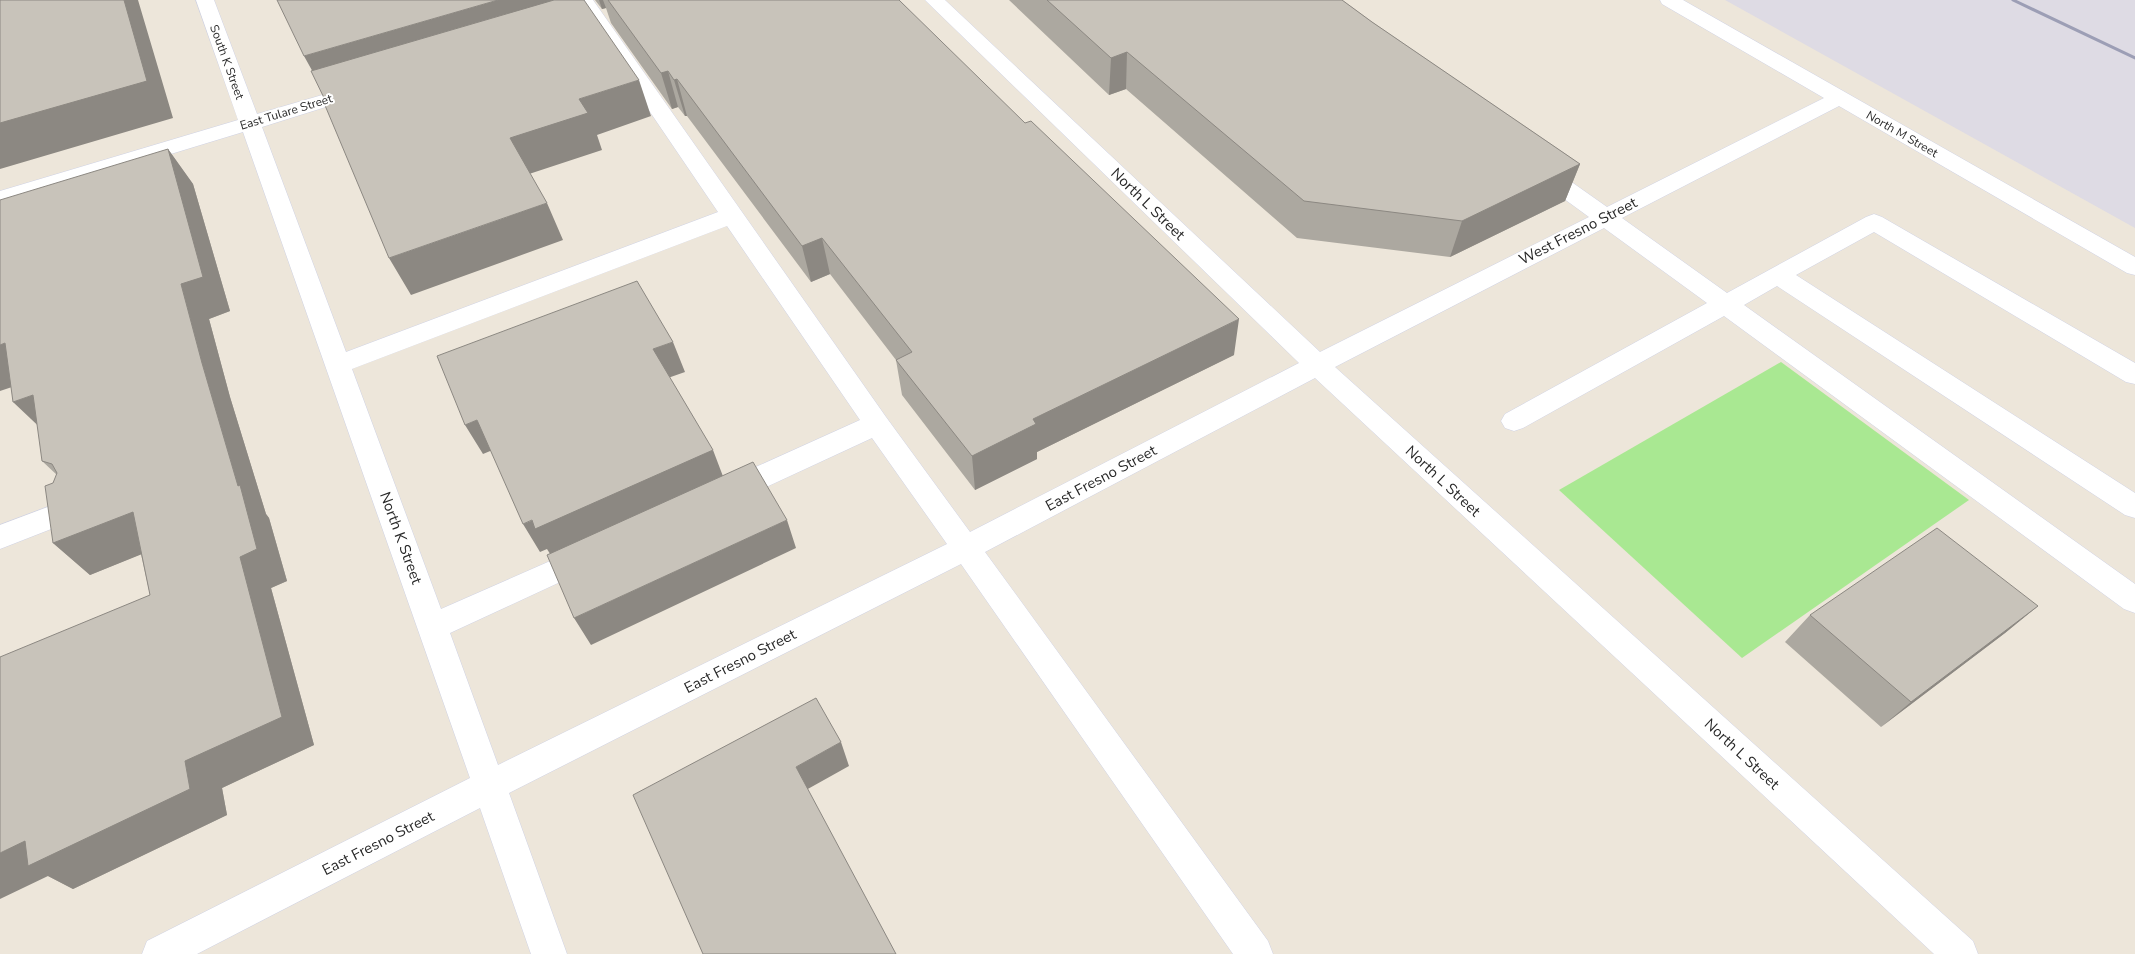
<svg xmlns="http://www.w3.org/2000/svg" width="2135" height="954" viewBox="0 0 2135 954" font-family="'Nunito Sans',sans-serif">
  <rect width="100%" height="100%" fill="#ede6da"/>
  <path fill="#dedbe4" d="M 1725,0 L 2135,0 L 2135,228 Z"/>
  <path fill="#a9e892" d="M 1781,362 L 1969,500 L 1742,658 L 1559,490 Z"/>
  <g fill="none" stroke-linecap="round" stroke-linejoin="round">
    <g stroke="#cfd2e4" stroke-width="1">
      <path id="minor" d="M 196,0 L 214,0 L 257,114 L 360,84 L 367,86 L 370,90 L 367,94 L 262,127 L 346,352 L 718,212 L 574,0 L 593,0 L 886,417 L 970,532 L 1299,363 L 925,0 L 945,0 L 1320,352 L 1589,217 L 1530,174 L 1527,169 L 1530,164 L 1538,162 L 1546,164 L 1607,207 L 1824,98 L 1662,4 L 1660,0 L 1683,0 L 2135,257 L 2135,275 L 2127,273 L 1839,106 L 1622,218 L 1727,293 L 1866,217 L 1874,214 L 1882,217 L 2135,363 L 2135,384 L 2126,382 L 1874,232 L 1796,275 L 2135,493 L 2135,518 L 2125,515 L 1777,286 L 1744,305 L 2135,584 L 2135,613 L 2124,609 L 1724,316 L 1523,428 L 1514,431 L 1505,428 L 1501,421 L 1505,414 L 1707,303 L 1604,228 L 1335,367 L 1973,941 L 1978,954 L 1934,954 L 1315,378 L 985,552 L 1268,941 L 1273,954 L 1233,954 L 961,564 L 509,793 L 567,954 L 531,954 L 480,808 L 197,954 L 142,954 L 147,941 L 470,778 L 243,132 L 0,206 L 0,191 L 238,120 ZM 727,226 L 860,420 L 718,484 L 714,492 L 718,500 L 728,503 L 738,500 L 872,438 L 947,544 L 498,765 L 450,633 L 599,564 L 603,556 L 599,548 L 589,544 L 441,609 L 352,369 Z
        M 77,496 L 87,499 L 91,507 L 87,515 L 0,549 L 0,525 Z"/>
    </g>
    <use href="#minor" fill="#fff" fill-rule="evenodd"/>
    <path stroke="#9c9eb5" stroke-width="3" d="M 2013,0 L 2135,58"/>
  </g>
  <path fill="#aca8a0" d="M 595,0 L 899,0 L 1234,355 L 1037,452 L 1037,459 L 975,490 L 902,395 L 896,360 L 830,274 L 811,282 L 687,116 L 685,116 L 678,107 L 672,109 L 611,23 L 606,8 L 602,9 Z
    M 1009,0 L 1342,0 L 1372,22 L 1580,164 L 1565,201 L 1450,257 L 1297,238 L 1126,89 L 1109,95 Z
    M 168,149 L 193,184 L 230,311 L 209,319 L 230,397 L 266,514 L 269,518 L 287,581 L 271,588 L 314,745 L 222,788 L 227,815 L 73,889 L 48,876 L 150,595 L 141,554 L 90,575 L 53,543 L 53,483 L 57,475 L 42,461 Z
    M 2038,606 L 2005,633 L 1881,727 L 1785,642 L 1810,615 Z"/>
  <path fill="#8c8882" d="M 124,0 L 138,0 L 173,118 L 0,169 L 0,123 Z
    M 498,0 L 577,0 L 324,92 L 304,56 Z
    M 599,0 L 603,0 L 606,8 L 602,9 Z
    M 1127,52 L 1126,89 L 1109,95 L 1111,58 Z
    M 668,71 L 678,107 L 672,109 L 661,73 Z
    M 677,79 L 687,116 L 685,116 L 674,80 Z
    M 639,80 L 651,116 L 597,135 L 602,150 L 526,175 L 510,138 L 579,99 Z
    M 168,149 L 193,184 L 230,311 L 209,319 L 230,397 L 266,514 L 269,518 L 287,581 L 271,588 L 314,745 L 222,788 L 227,815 L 73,889 L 48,876 L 0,899 L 0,853 L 185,761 L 240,557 L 238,486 L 202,363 L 181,284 Z
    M 1580,164 L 1565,201 L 1450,257 L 1462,221 Z
    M 547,203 L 563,240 L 411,295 L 389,258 Z
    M 822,238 L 830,274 L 811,282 L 802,246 Z
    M 1239,319 L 1234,355 L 1037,452 L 1037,459 L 975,490 L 972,456 L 1033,419 Z
    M 673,342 L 685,372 L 665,379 L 653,349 Z
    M 5,343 L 39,378 L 0,391 L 0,345 Z
    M 33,395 L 49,436 L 13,402 Z
    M 477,420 L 495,449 L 483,454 L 465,425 Z
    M 713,450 L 724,479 L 552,557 L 547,549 L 540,552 L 523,524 Z
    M 133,512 L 167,544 L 90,575 L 53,543 Z
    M 787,520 L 796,548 L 591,645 L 574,618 Z
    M 2038,606 L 2005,633 L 1881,727 L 1911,702 Z
    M 841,742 L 849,766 L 806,790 L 796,767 Z"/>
  <path fill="#c8c3ba" stroke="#8c8882" d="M 0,0 L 124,0 L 147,81 L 0,123 Z
    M 277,0 L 498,0 L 304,56 Z
    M 554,0 L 584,0 L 639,80 L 579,99 L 588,113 L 510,138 L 547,203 L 389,258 L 324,103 L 326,102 L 311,71 Z
    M 608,0 L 899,0 L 1025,123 L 1031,121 L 1239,319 L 1033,419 L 1036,424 L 972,456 L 896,360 L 912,352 L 822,238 L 802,246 L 677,79 L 674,80 L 668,71 L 661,73 Z
    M 1047,0 L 1342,0 L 1372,22 L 1580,164 L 1462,221 L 1304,201 L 1127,52 L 1111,58 Z
    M 168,149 L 203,277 L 181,284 L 202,363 L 238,486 L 240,485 L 257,549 L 240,557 L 282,717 L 185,761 L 190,789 L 28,866 L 25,841 L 0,853 L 0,657 L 150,595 L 133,512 L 53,543 L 45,486 L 53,483 L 57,473 L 52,464 L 42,461 L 33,395 L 13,402 L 5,343 L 0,345 L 0,200 Z
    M 637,281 L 673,342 L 653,349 L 713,450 L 535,529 L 532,520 L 523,524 L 477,420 L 465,425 L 437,356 Z
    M 753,462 L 787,520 L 574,618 L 547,555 Z
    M 1937,528 L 2038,606 L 1911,702 L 1810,615 Z
    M 816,698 L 841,742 L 796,767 L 896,954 L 703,954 L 633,795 Z"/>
  <g text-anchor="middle" stroke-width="4" stroke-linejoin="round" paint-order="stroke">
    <g font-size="12" fill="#292929" stroke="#fff">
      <text transform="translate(227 62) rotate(70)" y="4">South K Street</text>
      <text transform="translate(286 112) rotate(-17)" y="4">East Tulare Street</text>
      <text transform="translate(1902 134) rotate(30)" y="4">North M Street</text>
    </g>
    <g font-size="15" fill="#292929" stroke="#fff">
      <text transform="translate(1148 204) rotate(44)" y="5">North L Street</text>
      <text transform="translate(1578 231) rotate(-27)" y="5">West Fresno Street</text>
      <text transform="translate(1101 478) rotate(-28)" y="5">East Fresno Street</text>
      <text transform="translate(1443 481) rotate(43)" y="5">North L Street</text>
      <text transform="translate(401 538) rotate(70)" y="5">North K Street</text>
      <text transform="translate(740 661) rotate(-27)" y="5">East Fresno Street</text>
      <text transform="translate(1742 754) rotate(43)" y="5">North L Street</text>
      <text transform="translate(378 843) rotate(-27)" y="5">East Fresno Street</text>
    </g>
  </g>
</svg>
